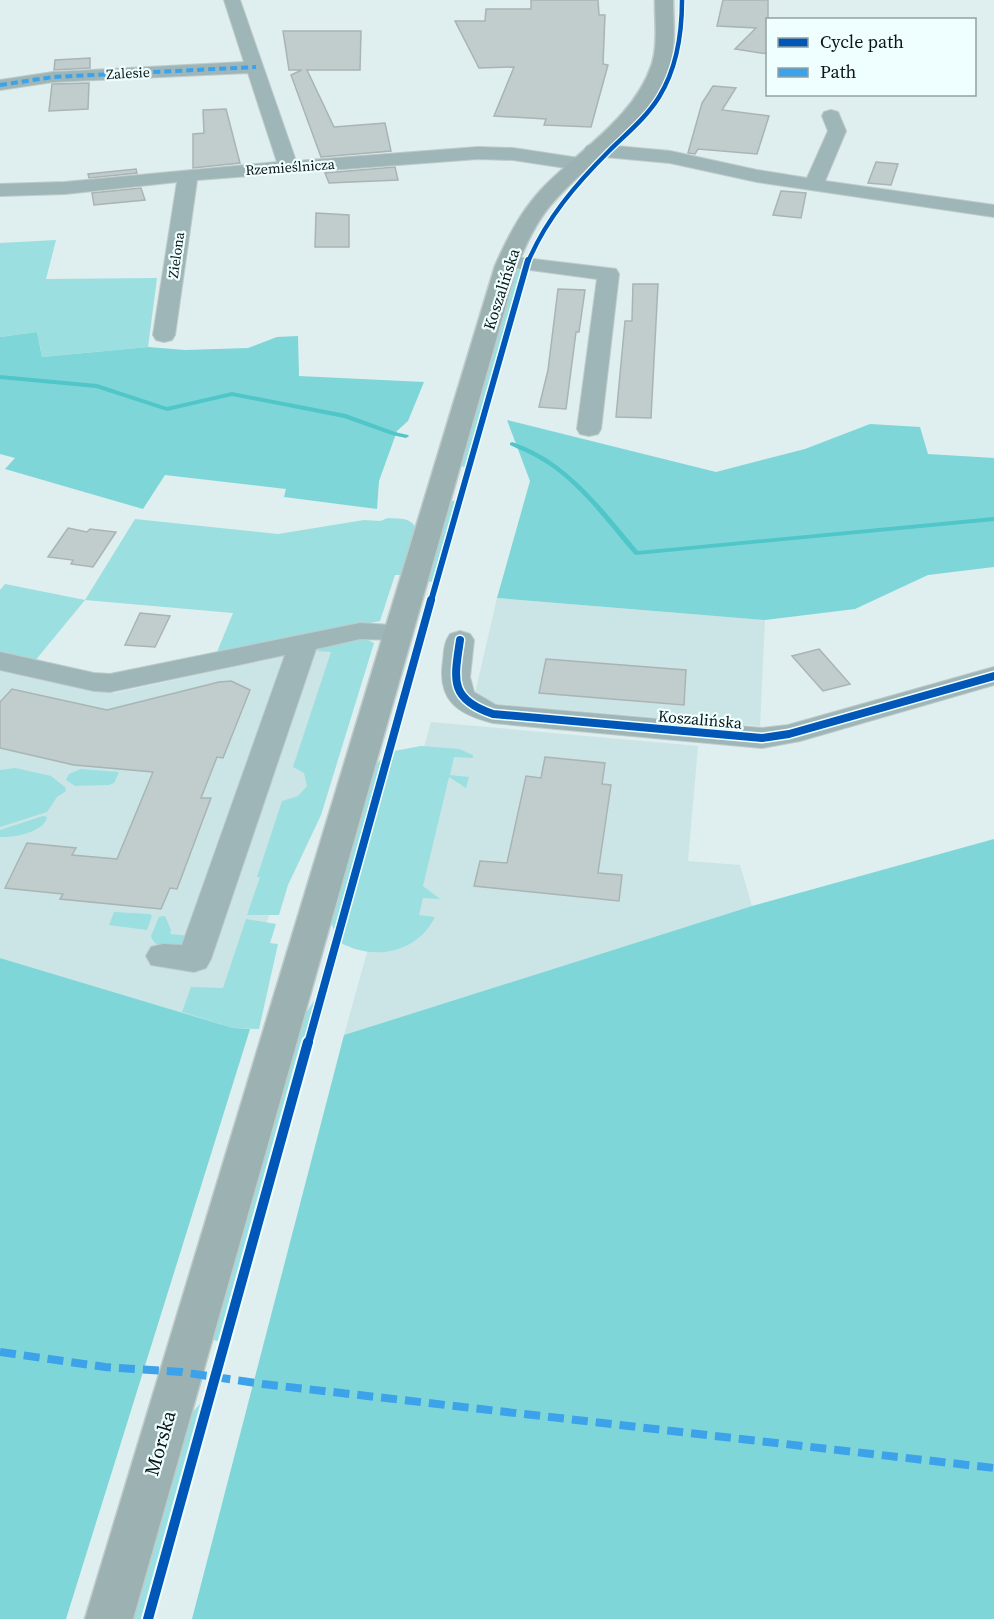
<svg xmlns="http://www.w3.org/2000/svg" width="994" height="1619" viewBox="0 0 994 1619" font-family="'Source Serif 4',serif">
  <rect width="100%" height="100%" fill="#dfeeee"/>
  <path fill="#cbe5e6" d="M 497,598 L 765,620 L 760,726 L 473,702 Z
    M 357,640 L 233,1028 L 0,958 L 0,669 L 115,693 Z
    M 431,722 L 698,746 L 688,861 L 740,865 L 752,906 L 344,1035 Z"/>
  <path fill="#9bdfe0" d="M 56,240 L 46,279 L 157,278 L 148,347 L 42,357 L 37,332 L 0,337 L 0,243 Z
    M 522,269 L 466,467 L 459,466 L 515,270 Z
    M 450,501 L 456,501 L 433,582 L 426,581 Z
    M 388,518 C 400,519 410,517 416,528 L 402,575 L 395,575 L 380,621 L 217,652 L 233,613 L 85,600 L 34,662 L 0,655 L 0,590 L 5,584 L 85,600 L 135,519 L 278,534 L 364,520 L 380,521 Z
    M 364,638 L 374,643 L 321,815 L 288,885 L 279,915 L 247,915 L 260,877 L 257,877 L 282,801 L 298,796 L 307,786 L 304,773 L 293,767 L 331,652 L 316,651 L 336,642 Z
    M 421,746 L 459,749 L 473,755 L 473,758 L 454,757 L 450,775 L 469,777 L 466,788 L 449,777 L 423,886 L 440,899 L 423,898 L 419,915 L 435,917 C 417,953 375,961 341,943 L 394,751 Z
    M 382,758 L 334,931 L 330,917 L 372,769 Z
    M 15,768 L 51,776 L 65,787 L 66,791 L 57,797 L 47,812 L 0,827 L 0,770 Z
    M 81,769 L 119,772 L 114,783 L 109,785 L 75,786 L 66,780 L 69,774 Z
    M 43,816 L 47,817 C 45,832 13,838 0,837 L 0,830 Z
    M 114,912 L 150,914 L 152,916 L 147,930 L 109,925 Z
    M 163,916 L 165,916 L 171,930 L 170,934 L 190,936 C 183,950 156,953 151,936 L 159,917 Z
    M 246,919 L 276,924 L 270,943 L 278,944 L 259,1029 L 233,1028 L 182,1012 L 191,987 L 223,988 Z
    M 316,998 L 218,1341 L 213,1340 L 211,1335 L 299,1023 Z
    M 202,1402 L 141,1619 L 130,1619 L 188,1417 Z"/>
  <path fill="#7fd6d8" d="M 37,332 L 42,357 L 148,347 L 185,350 L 248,348 L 277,337 L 298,336 L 299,376 L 424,382 L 408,421 L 397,431 L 379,481 L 377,509 L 284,497 L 286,489 L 165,475 L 143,509 L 5,469 L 15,458 L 0,454 L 0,337 Z
    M 507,420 L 716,472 L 805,449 L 870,424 L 920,427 L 928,454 L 994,458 L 994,567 L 928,575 L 855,609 L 765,620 L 497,598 L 530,481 Z
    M 994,839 L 994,1619 L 192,1619 L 344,1035 L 752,906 Z
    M 0,958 L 233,1028 L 250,1029 L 66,1619 L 0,1619 Z"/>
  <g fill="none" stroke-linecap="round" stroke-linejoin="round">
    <path fill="#50c6c8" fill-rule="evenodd" d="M 0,375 L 97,384 L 167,407 L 232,392 L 346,414 L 395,432 L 408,435 L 409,436 L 406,438 L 392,435 L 344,418 L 232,396 L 167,411 L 96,388 L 0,379 Z
      M 512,442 C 567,460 602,508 638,551 L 994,517 L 994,521 L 636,555 L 634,554 C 607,523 582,487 547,464 C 535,456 523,451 510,445 L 510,443 Z"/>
  </g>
  <path fill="#c1cdcd" stroke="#a9b4b4" stroke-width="1.5" d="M 531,0 L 598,0 L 599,15 L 605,15 L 603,64 L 608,65 L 591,127 L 544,125 L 546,119 L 494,116 L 514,67 L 479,68 L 455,21 L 485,21 L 486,9 L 531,9 Z
    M 723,0 L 768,0 L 768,54 L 735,49 L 756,28 L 717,26 Z
    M 283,31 L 361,31 L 360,70 L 307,70 L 334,127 L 385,123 L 391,151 L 321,157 L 291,75 L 302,70 L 289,70 Z
    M 90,58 L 90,68 L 54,70 L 55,60 Z
    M 89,83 L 88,109 L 49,111 L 52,84 Z
    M 713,86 L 736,88 L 722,110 L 769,116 L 757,154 L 698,149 L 695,154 L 688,153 L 702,103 Z
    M 226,109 L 240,163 L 193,168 L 193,134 L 204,133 L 203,110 Z
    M 876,162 L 898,164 L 891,185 L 868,183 Z
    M 395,167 L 398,180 L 329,183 L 325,173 Z
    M 136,169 L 137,173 L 89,178 L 88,174 Z
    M 141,188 L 145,200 L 94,205 L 92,193 Z
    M 781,191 L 806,193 L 801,218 L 773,215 Z
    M 316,213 L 349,215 L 349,247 L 315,247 Z
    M 633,284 L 658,284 L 651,418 L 616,417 L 625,321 L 632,321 Z
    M 558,289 L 585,290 L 579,332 L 576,332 L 566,409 L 539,407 L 548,370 Z
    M 68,528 L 87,532 L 90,529 L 116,532 L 93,567 L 71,564 L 73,560 L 48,557 Z
    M 140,613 L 170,616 L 155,647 L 125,645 Z
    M 819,649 L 850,684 L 823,691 L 792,656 Z
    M 546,659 L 686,670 L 684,705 L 539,693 Z
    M 231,681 L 250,690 L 223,758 L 217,757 L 201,798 L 211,798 L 177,889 L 170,888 L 161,909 L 60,899 L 63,894 L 5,888 L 27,843 L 76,848 L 72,855 L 117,859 L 153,772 L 74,765 L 0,748 L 0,702 L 12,689 L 107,710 L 219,682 Z
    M 545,757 L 605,763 L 602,784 L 611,785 L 598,873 L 622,875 L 619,901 L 474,886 L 480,861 L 507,863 L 526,776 L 541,778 Z"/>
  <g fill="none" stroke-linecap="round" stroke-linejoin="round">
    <g stroke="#bfcaca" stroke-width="2">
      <path id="minor" d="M 224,0 L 240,0 L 296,161 L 478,147 L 513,148 L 579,158 L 586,160 L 589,164 L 586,168 L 579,170 L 513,160 L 478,159 L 197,180 L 175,335 L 172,340 L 164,342 L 156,340 L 153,335 L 177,182 L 65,194 L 0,196 L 0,184 L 65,182 L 277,162 L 248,73 L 53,82 L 0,90 L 0,80 L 53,72 L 244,62 Z
        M 831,110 L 838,112 L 846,131 L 825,181 L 994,205 L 994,217 L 757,182 L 670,163 L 594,156 L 587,154 L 584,150 L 587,146 L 594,144 L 670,151 L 757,170 L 807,178 L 828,131 L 822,116 L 824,112 Z
        M 508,256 L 608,268 L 616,269 L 619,274 L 601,429 L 598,434 L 589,436 L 580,434 L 577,429 L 597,279 L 501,266 L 497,262 L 501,258 Z
        M 360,623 L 408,626 L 412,632 L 408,638 L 398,640 L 360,639 L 316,649 L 211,959 L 206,968 L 194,972 L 151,965 L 146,956 L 151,947 L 163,944 L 182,945 L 285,655 L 110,692 L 94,691 L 0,670 L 0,652 L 94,673 L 110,674 Z
        M 460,631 L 470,634 L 474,640 L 470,677 L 474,692 L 496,705 L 762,728 L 788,725 L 994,667 L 994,685 L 800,741 L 762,748 L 493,723 C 458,714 437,701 443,661 C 444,652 444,642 450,634 Z"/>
    </g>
    <g stroke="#bfcaca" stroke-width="3">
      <path id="major" d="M 655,0 L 673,0 C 673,21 676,44 670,64 C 653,122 594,157 556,199 C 538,218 527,242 517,266 L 133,1619 L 85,1619 L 495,266 C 507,239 520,213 540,191 C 577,151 634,119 652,64 C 658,44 655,21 655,0 Z"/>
    </g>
    <use href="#minor" fill="#9eb6b7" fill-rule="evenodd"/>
    <use href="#major" fill="#9cb2b2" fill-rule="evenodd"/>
    <path stroke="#3ca2ea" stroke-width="4" stroke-dasharray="7 4" stroke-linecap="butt" d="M 0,85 L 53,77 L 256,67"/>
    <path stroke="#3ca2ea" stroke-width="8" stroke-dasharray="16 8" stroke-linecap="butt" d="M 0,1352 L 105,1367 L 181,1372 L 263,1384 L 994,1468"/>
    <g stroke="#efffff" stroke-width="7">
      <path id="cycleway-far3" d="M 528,262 C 546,219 576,184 609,151 C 626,134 646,118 659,97 C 677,68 682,33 682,0"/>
    </g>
    <g stroke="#efffff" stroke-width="9">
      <path id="cycleway-far2" d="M 431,601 L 528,260"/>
    </g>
    <g stroke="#efffff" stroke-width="11">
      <path id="cycleway-far1" d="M 460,640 C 454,680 449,699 493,714 L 762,738 L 789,734 L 994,676
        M 308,1044 L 431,600"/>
    </g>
    <g stroke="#efffff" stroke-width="14">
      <path id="cycleway" d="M 148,1619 L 308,1042"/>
    </g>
    <use href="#cycleway-far3" stroke="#0057b8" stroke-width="4.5"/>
    <use href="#cycleway-far2" stroke="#0057b8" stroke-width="6"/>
    <use href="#cycleway-far1" stroke="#0057b8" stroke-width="8"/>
    <use href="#cycleway" stroke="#0057b8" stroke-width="10"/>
  </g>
  <g text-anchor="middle" stroke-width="4.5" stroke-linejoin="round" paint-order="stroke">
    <g font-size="14" fill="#0c1515" stroke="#efffff">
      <text transform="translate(128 73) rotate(-3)" y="5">Zalesie</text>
      <text transform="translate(290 167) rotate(-4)" y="5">Rzemieślnicza</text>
      <text transform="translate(176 255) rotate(-82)" y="5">Zielona</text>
    </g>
    <g font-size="16" fill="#0c1515" stroke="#efffff">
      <text transform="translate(501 289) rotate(-72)" y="6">Koszalińska</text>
      <text transform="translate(700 719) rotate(5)" y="6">Koszalińska</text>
    </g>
    <g font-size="20" fill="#0c1515" stroke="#efffff">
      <text transform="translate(160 1443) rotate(-74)" y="7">Morska</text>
    </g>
  </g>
  <rect x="766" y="18" width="210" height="78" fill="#efffff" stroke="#94a1a1" stroke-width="1.5"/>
  <rect x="778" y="38" width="30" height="9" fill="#0057b8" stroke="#94a1a1" stroke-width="1.5"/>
  <text x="820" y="48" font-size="18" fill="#0c1515">Cycle path</text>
  <rect x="778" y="68" width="30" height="9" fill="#3ca2ea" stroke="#94a1a1" stroke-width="1.5"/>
  <text x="820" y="78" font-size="18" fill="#0c1515">Path</text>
</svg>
